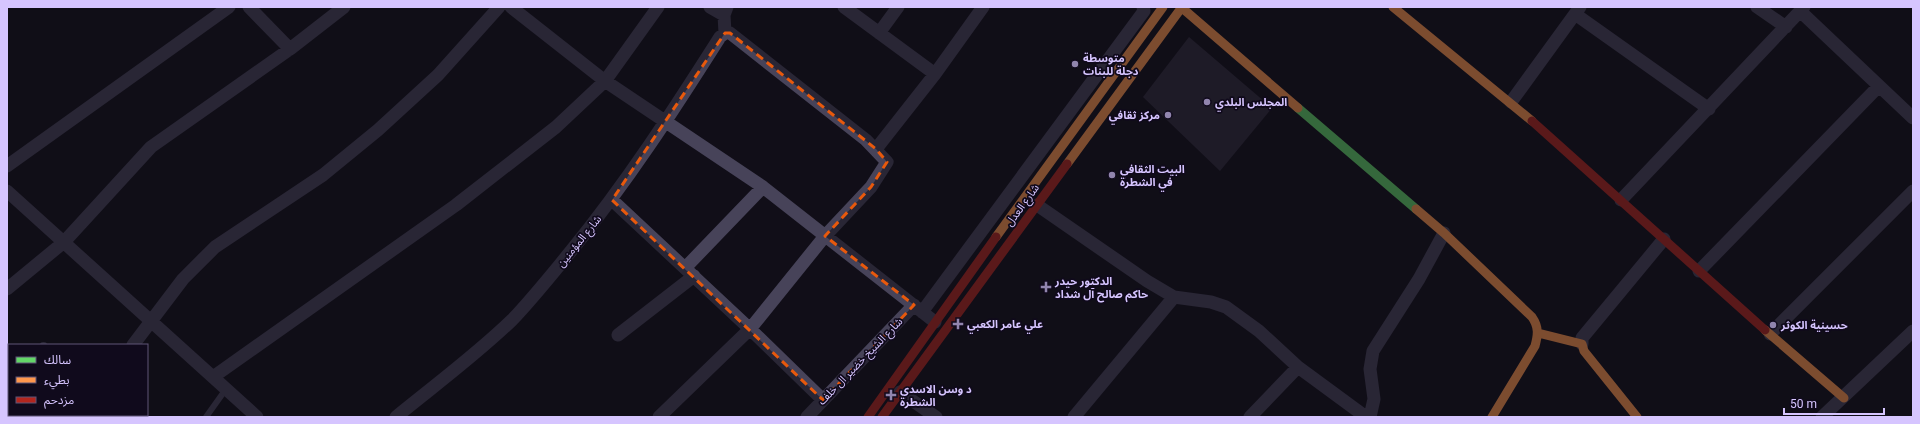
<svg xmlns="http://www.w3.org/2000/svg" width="1920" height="424" viewBox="0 0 1920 424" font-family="Roboto,'Noto Sans Arabic',sans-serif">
  <rect width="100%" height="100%" fill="#110e18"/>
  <path fill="#302b3b" d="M 1189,37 L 1272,108 L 1220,171 L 1143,97 Z"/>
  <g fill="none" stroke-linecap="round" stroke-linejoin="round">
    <path stroke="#474359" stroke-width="6" d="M 43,345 L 44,345
      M 206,417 L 226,389"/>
    <path stroke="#474359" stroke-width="13" d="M 249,7 L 290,49
      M 511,7 L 605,81 L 763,187 L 935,322
      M 710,7 L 724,15
      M 844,7 L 935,74
      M 1757,7 L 1786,27
      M 1800,11 L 1913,118
      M 1575,14 L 1709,109
      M 725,33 L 724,15 L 727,7
      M 879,33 L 898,7
      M 1511,102 L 1580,7
      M 876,149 L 935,74 L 983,7
      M 7,166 L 229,7
      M 7,191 L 257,417
      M 612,200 L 750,329 L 823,400
      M 1621,200 L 1804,7
      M 1037,205 L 1147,281 L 1174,297 L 1211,302 L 1226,307 L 1259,331 L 1298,367 L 1366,417
      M 685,268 L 763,187
      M 1699,271 L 1879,86
      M 7,289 L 64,242 L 151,147 L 290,49 L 344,7
      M 922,312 L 1144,11 L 1143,7
      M 1770,334 L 1913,191
      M 618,335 L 694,276
      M 1582,344 L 1582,338 L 1664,239
      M 133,345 L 183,279 L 215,247 L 323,175 L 378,130 L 438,75 L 499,7
      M 213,377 L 456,205 L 556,127 L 605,81 L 658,7
      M 900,392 L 936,417
      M 80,417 L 82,415
      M 396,417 C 435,385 476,355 512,320 C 533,298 552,274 571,251 C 627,182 673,111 720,37 L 725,33
      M 659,417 L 750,329 L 825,236 L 871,187 L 887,162 L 866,140 L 730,33 L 725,33
      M 807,417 L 914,305
      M 1074,417 L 1174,297
      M 1250,417 L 1298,367
      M 1370,417 L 1374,399 L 1370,369 L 1373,351 L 1419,279 L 1444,233
      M 1822,417 L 1913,331"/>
    <path stroke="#63d668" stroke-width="9" d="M 1298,108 L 1416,209"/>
    <path stroke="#ff974d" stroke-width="9" d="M 1181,7 L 1298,108
      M 1393,7 L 1532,121
      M 1067,164 L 1182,7
      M 1416,209 L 1444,233 L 1532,317 C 1539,327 1538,335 1535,346 L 1492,417
      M 996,237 L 1163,7
      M 1765,330 L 1844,398
      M 1538,333 L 1582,344 L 1584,351 L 1637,417"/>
    <path stroke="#b3261e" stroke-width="9" d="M 1532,121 L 1765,330
      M 868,417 L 996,237
      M 882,417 L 1067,164"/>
  </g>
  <path d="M0 0H1920V424H0ZM 725,33 L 730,33 L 876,149 L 887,162 L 871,187 L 825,236 L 914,305 L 823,400 L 612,200 Z" fill="#110e18" fill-opacity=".55" fill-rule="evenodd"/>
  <path fill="none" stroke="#e8590c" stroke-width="3" stroke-dasharray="8 5" stroke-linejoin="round" d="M 725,33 L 730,33 L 876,149 L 887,162 L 871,187 L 825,236 L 914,305 L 823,400 L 612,200 Z"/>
  <g fill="#9185ae" stroke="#100a1c" stroke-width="1.5">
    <circle cx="1075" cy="64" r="4"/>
    <circle cx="1207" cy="102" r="4"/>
    <circle cx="1168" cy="115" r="4"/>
    <circle cx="1112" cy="175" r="4"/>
    <path d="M1044 281h4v4h4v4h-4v4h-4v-4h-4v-4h4z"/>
    <path d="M956 318h4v4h4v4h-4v4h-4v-4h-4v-4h4z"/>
    <circle cx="1773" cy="325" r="4"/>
    <path d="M889 389h4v4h4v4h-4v4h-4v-4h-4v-4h4z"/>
  </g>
  <g text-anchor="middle" stroke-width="3.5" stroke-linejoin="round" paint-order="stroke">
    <g font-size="11" font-weight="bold" fill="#d6c5ff" stroke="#100a1c" text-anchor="start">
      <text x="1083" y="62">متوسطة<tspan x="1083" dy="13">دجلة للبنات</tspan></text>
      <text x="1215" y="106">المجلس البلدي</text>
      <text x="1160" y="119" text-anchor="end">مركز ثقافي</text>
      <text x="1120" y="173">البيت الثقافي<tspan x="1120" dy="13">في الشطرة</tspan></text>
      <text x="1055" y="285">الدكتور حيدر<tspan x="1055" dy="13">حاكم صالح آل شداد</tspan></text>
      <text x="967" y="328">علي عامر الكعبي</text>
      <text x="1781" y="329">حسينية الكوثر</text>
      <text x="900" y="393">د وسن الاسدي<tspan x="900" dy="13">الشطرة</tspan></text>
    </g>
    <g font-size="11" fill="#d6c5ff" stroke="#100a1c">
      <text transform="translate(1022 205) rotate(-54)" y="4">شارع العدل</text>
      <text transform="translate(579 241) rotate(-51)" y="4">شارع المؤمنين</text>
      <text transform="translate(860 361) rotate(-46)" y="4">شارع الشيخ خضير ال خلف</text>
    </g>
  </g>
  <rect width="1920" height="424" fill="none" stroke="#d6c5ff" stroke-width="16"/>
  <rect x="8" y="344" width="140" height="72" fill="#100a1c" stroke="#5f5577"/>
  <rect x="16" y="357" width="20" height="6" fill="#63d668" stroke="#5f5577"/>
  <text x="44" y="364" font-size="12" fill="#d6c5ff">سالك</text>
  <rect x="16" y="377" width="20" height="6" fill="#ff974d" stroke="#5f5577"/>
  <text x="44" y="384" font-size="12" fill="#d6c5ff">بطيء</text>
  <rect x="16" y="397" width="20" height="6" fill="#b3261e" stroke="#5f5577"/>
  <text x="44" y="404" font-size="12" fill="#d6c5ff">مزدحم</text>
  <path d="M1784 408v6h100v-6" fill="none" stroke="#d6c5ff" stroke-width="2"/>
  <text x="1790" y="408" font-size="12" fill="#d6c5ff" stroke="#100a1c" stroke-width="3" paint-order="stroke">50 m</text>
</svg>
